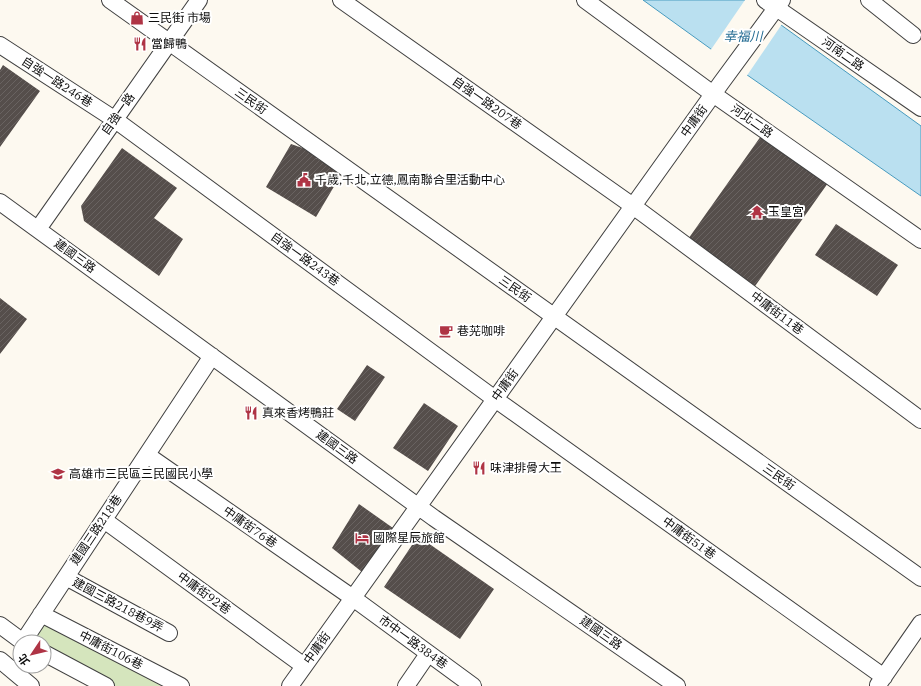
<svg xmlns="http://www.w3.org/2000/svg" width="921" height="686" viewBox="0 0 921 686" font-family="'IBM Plex Serif','Noto Sans TC',serif">
  <defs>
    <pattern id="building-hatch" width="6" height="6" patternUnits="userSpaceOnUse"><rect width="6" height="6" fill="#554e4b"/><path d="M-1 1l2-2M0 6l6-6M5 7l2-2" fill="none" stroke="#696361"/></pattern>
  </defs>
  <rect width="100%" height="100%" fill="#fdf9f0"/>
  <path fill="#d5e5bd" d="M 42,618 L 171,686 L 115,686 L 44,648 L 44,642 L 32,642 Z"/>
  <path fill="#bae0f0" stroke="#489bbf" d="M 643,0 L 744,0 L 752,4 L 921,126 L 921,196 L 740,70 Z"/>
  <path fill="#fdf9f0" d="M 745,0 L 748,0 L 753,2 L 782,24 L 746,77 L 710,51 Z"/>
  <path fill="url(#building-hatch)" d="M 3,65 L 40,91 L 0,147 L 0,70 Z
    M 761,136 L 828,183 L 753,289 L 686,242 Z
    M 291,144 L 317,153 L 316,158 L 342,173 L 316,217 L 266,187 Z
    M 122,148 L 177,188 L 154,218 L 183,239 L 159,276 L 84,221 L 81,206 Z
    M 836,224 L 898,265 L 877,296 L 815,255 Z
    M 0,298 L 27,319 L 0,354 Z
    M 367,365 L 385,377 L 355,421 L 337,409 Z
    M 424,403 L 458,426 L 428,471 L 393,448 Z
    M 359,504 L 393,528 L 362,572 L 332,548 Z
    M 418,536 L 494,589 L 460,639 L 384,587 Z"/>
  <g fill="none" stroke-linecap="round" stroke-linejoin="round">
    <g stroke="#414141" stroke-width="18">
      <path id="minor" d="M 110,0 L 921,578
        M 341,0 L 633,206 L 921,420
        M 585,0 L 713,94 L 921,240
        M 765,0 L 921,108
        M 869,0 L 913,35
        M 0,45 L 114,119 L 495,399 L 884,677
        M 0,202 L 434,518 L 677,686
        M 38,229 L 199,0
        M 147,455 L 353,598 L 473,686
        M 104,520 L 304,666
        M 66,577 L 169,633
        M 41,614 L 181,686
        M 0,625 L 23,642 L 212,356
        M 44,653 L 106,686
        M 0,660 L 31,686
        M 878,685 L 921,623
        M 290,686 L 721,83 L 782,0
        M 406,686 L 428,654"/>
    </g>
    <use href="#minor" stroke="#fff" stroke-width="16"/>
  </g>
  <defs>
    <g id="shop-bare" transform="scale(1.08)"><path d="M-5-2.5h2.3a2.7 3.5 0 0 1 5.4 0H5L5.5 6h-11ZM-1.5-2.5h3a1.5 2.3 0 0 0-3 0Z" fill="#af3445" stroke="#fff" stroke-width="2.5" paint-order="stroke"/></g>
    <g id="restaurant-bare" transform="scale(1.08)"><path d="M-5-6h1v4h1v-4h1v4h1v-4h1v5L-1.5 .5V6h-2V.5L-5-1ZM5-6V6H3V1.5H1.5Q1.5-4 5-6Z" fill="#af3445" stroke="#fff" stroke-width="2.5" paint-order="stroke"/></g>
    <g id="civic-bare" transform="scale(1.08)"><path d="M-.6-6.5H3V-4.5H.6V-3L4-1V1h2V6H-6V1h2V-1L-.6-3ZM-1.2 2.5V6h2.4V2.5Z" fill="#af3445" stroke="#fff" stroke-width="2.5" paint-order="stroke"/></g>
    <g id="temple-bare" transform="scale(1.08)"><path d="M0-6L5-2H3V0L6.5 2.5H4V6H1.5V3h-3V6H-4V2.5H-6.5L-3 0V-2H-5Z" fill="#af3445" stroke="#fff" stroke-width="2.5" paint-order="stroke"/></g>
    <g id="cafe-bare" transform="scale(1.08)"><path d="M-5.5-4.5H6V0H3Q3 3.5 0 3.5H-2.5Q-5.5 3.5-5.5 0ZM3-3.2v2h1.7v-2ZM-6 4.5H4V6H-6Z" fill="#af3445" stroke="#fff" stroke-width="2.5" paint-order="stroke"/></g>
    <g id="school-bare" transform="scale(1.08)"><path d="M0-5L7-2L0 1L-7-2ZM-4 1L0 2.5L4 1V4Q0 6-4 4Z" fill="#af3445" stroke="#fff" stroke-width="2.5" paint-order="stroke"/></g>
    <g id="hotel-bare" transform="scale(1.08)"><path d="M-6-4.5h1.5V1H6V5H4.5V3h-9V5H-6ZM-4 0a1.8 1.8 0 1 1 3.6 0ZM.5 0V-2.5h3Q6-2.5 6 0Z" fill="#af3445" stroke="#fff" stroke-width="2.5" paint-order="stroke"/></g>
  </defs>
  <g fill-rule="evenodd">
    <use href="#shop-bare" x="137" y="18"/>
    <use href="#restaurant-bare" x="140" y="44"/>
    <use href="#civic-bare" x="304" y="180"/>
    <use href="#temple-bare" x="757" y="212"/>
    <use href="#cafe-bare" x="446" y="331"/>
    <use href="#restaurant-bare" x="251" y="413"/>
    <use href="#restaurant-bare" x="479" y="468"/>
    <use href="#school-bare" x="58" y="474"/>
    <use href="#hotel-bare" x="362" y="538"/>
  </g>
  <g text-anchor="middle" stroke-width="4" stroke-linejoin="round" paint-order="stroke">
    <g font-size="12" fill="#0e0e0e" stroke="#fff" text-anchor="start">
      <text x="148" y="22">三民街 市場</text>
      <text x="151" y="48">當歸鴨</text>
      <text x="315" y="184">千歲,千北,立德,鳳南聯合里活動中心</text>
      <text x="768" y="216">玉皇宮</text>
      <text x="457" y="335">巷茪咖啡</text>
      <text x="262" y="417">真來香烤鴨莊</text>
      <text x="490" y="472">味津排骨大王</text>
      <text x="69" y="478">高雄市三民區三民國民小學</text>
      <text x="373" y="542">國際星辰旅館</text>
    </g>
    <g font-size="12" fill="#0e0e0e" stroke="#fff">
      <text transform="translate(843 54) rotate(35)" y="4">河南二路</text>
      <text transform="translate(57 82) rotate(33)" y="4">自強一路246巷</text>
      <text transform="translate(251 101) rotate(35)" y="4">三民街</text>
      <text transform="translate(487 103) rotate(35)" y="4">自強一路207巷</text>
      <text transform="translate(118 114) rotate(-55)" y="4">自強一路</text>
      <text transform="translate(694 121) rotate(-54)" y="4">中庸街</text>
      <text transform="translate(752 121) rotate(35)" y="4">河北二路</text>
      <text transform="translate(75 256) rotate(36)" y="4">建國三路</text>
      <text transform="translate(305 259) rotate(36)" y="4">自強一路243巷</text>
      <text transform="translate(515 289) rotate(35)" y="4">三民街</text>
      <text transform="translate(777 313) rotate(37)" y="4">中庸街11巷</text>
      <text transform="translate(505 385) rotate(-54)" y="4">中庸街</text>
      <text transform="translate(337 447) rotate(36)" y="4">建國三路</text>
      <text transform="translate(779 477) rotate(35)" y="4">三民街</text>
      <text transform="translate(250 527) rotate(35)" y="4">中庸街76巷</text>
      <text transform="translate(96 530) rotate(-56)" y="4">建國三路218巷</text>
      <text transform="translate(689 538) rotate(36)" y="4">中庸街51巷</text>
      <text transform="translate(204 593) rotate(36)" y="4">中庸街92巷</text>
      <text transform="translate(118 605) rotate(28)" y="4">建國三路218巷9弄</text>
      <text transform="translate(601 633) rotate(35)" y="4">建國三路</text>
      <text transform="translate(413 642) rotate(36)" y="4">市中一路384巷</text>
      <text transform="translate(317 648) rotate(-54)" y="4">中庸街</text>
      <text transform="translate(111 650) rotate(27)" y="4">中庸街106巷</text>
    </g>
    <g font-size="13" font-style="italic" fill="#246c93" stroke="#fff">
      <text x="743" y="41">幸福川</text>
    </g>
  </g>
  <g transform="translate(32 654) rotate(235)"><circle r="19" fill="#ffffff" stroke="#9f9f9f"/>
  <path d="M0-3L7 15L0 10L-7 15Z" fill="#af3445"/>
  <text y="-6" font-size="11" font-weight="bold" text-anchor="middle" fill="#0e0e0e">北</text>
  </g>
</svg>
